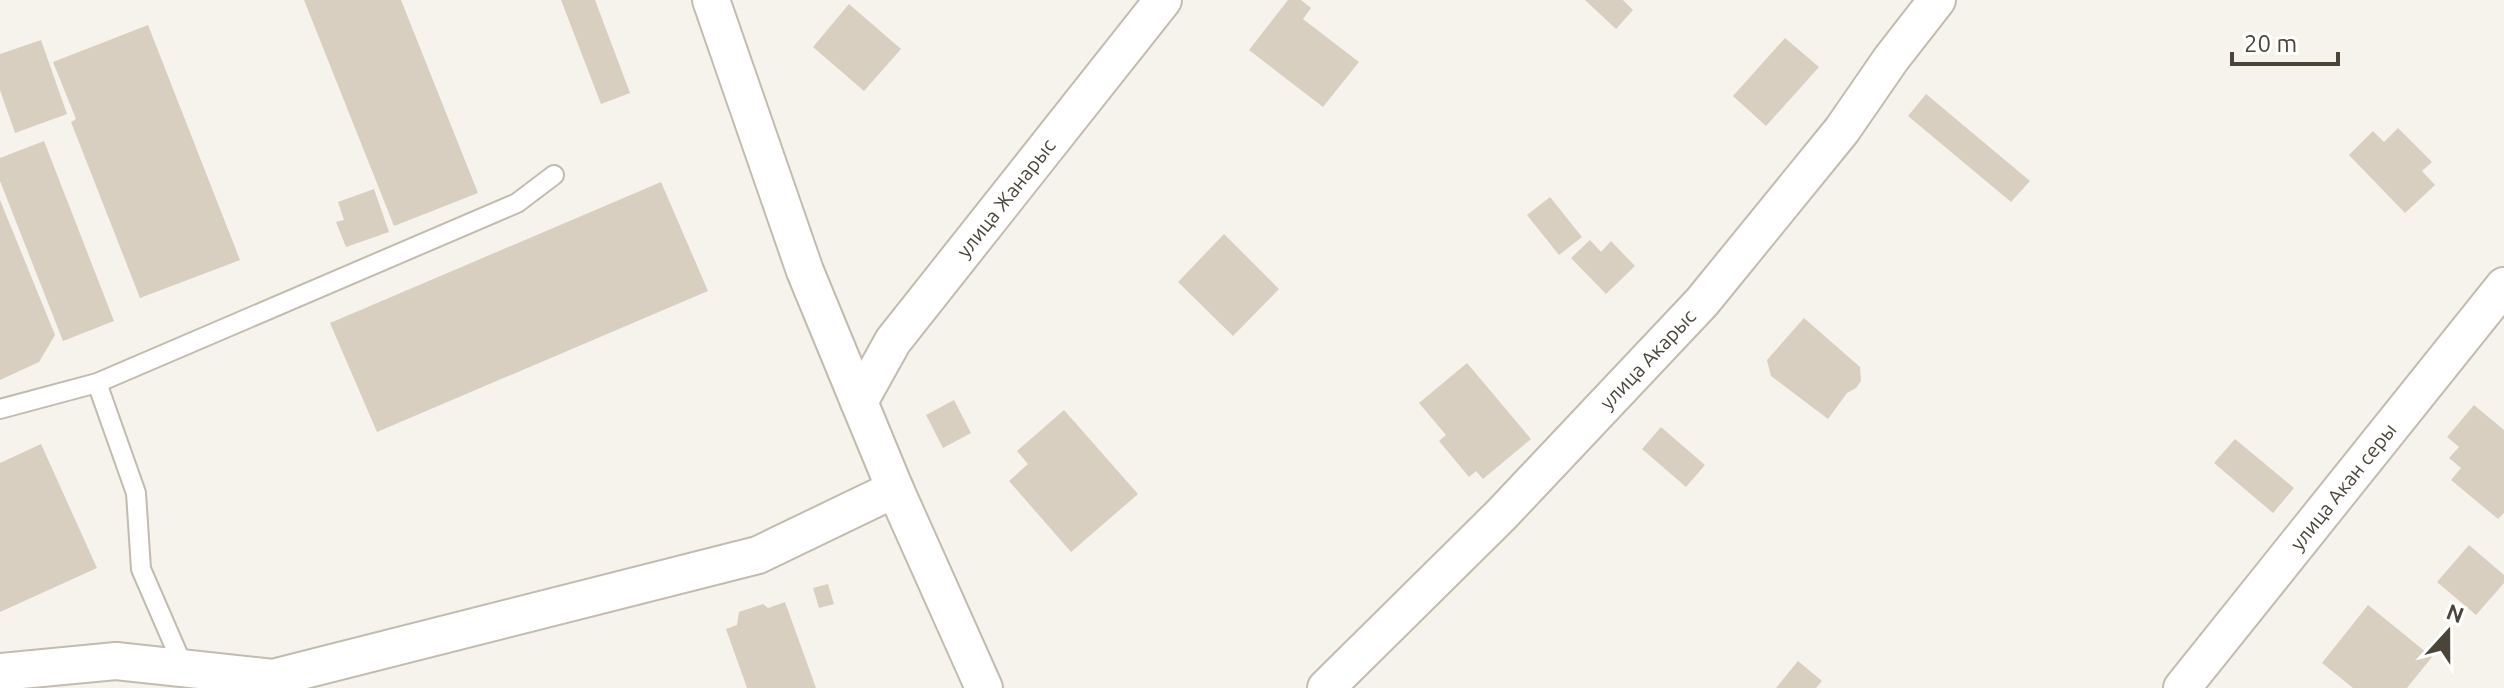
<svg xmlns="http://www.w3.org/2000/svg" width="2504" height="688" viewBox="0 0 2504 688" font-family="Ubuntu,sans-serif">
  <rect width="100%" height="100%" fill="#f6f3ec"/>
  <path fill="#d8cfc1" d="M 304,0 L 401,0 L 478,193 L 394,226 Z
    M 561,0 L 595,0 L 630,93 L 601,104 Z
    M 1288,0 L 1301,0 L 1311,8 L 1303,19 L 1359,62 L 1323,107 L 1249,50 Z
    M 1585,0 L 1623,0 L 1633,10 L 1616,29 Z
    M 849,4 L 901,49 L 864,91 L 813,47 Z
    M 148,25 L 240,260 L 140,298 L 71,122 L 76,119 L 53,62 Z
    M 1785,38 L 1819,67 L 1766,126 L 1733,96 Z
    M 41,40 L 67,114 L 15,133 L 0,90 L 0,54 Z
    M 1926,94 L 2030,181 L 2011,202 L 1908,116 Z
    M 2398,128 L 2432,162 L 2422,171 L 2435,185 L 2405,213 L 2349,155 L 2373,131 L 2384,142 Z
    M 44,141 L 114,321 L 63,341 L 0,181 L 0,158 Z
    M 661,182 L 708,291 L 377,432 L 330,323 Z
    M 374,189 L 389,232 L 346,247 L 336,222 L 344,220 L 338,202 Z
    M 1550,197 L 1582,237 L 1559,255 L 1527,215 Z
    M 0,200 L 55,335 L 39,362 L 0,380 Z
    M 1224,234 L 1279,289 L 1233,336 L 1178,282 Z
    M 1590,240 L 1601,252 L 1611,241 L 1635,266 L 1606,294 L 1571,258 Z
    M 1804,318 L 1860,367 L 1861,381 L 1856,388 L 1847,393 L 1828,419 L 1771,376 L 1767,360 Z
    M 1467,363 L 1531,439 L 1483,479 L 1476,471 L 1469,477 L 1439,441 L 1446,435 L 1419,403 Z
    M 954,400 L 971,433 L 943,448 L 926,415 Z
    M 2474,405 L 2504,430 L 2504,513 L 2498,519 L 2451,480 L 2461,468 L 2449,458 L 2459,447 L 2447,437 Z
    M 1064,410 L 1138,494 L 1071,552 L 1009,481 L 1028,464 L 1017,451 Z
    M 1661,427 L 1705,465 L 1686,487 L 1642,449 Z
    M 2235,439 L 2294,488 L 2273,513 L 2214,463 Z
    M 41,444 L 97,568 L 0,612 L 0,463 Z
    M 2469,545 L 2504,575 L 2504,583 L 2476,615 L 2437,582 Z
    M 828,584 L 834,604 L 819,608 L 813,588 Z
    M 785,602 L 816,688 L 747,688 L 726,629 L 737,625 L 739,612 L 763,604 L 768,608 Z
    M 2368,605 L 2432,657 L 2407,688 L 2353,688 L 2322,663 Z
    M 1798,661 L 1822,681 L 1816,688 L 1776,688 Z"/>
  <g fill="none" stroke-linecap="round" stroke-linejoin="round">
    <g stroke="#c2bbae" stroke-width="22">
      <path id="service" d="M 97,383 L 136,493 L 141,569 L 184,668
        M 0,409 L 97,383 L 517,203 L 554,175"/>
    </g>
    <g stroke="#c2bbae" stroke-width="40">
      <g id="minor">
        <path d="M 711,0 L 805,271 L 895,489 L 984,688"/>
        <path id="s1" d="M 859,402 L 893,341 L 1163,0"/>
        <path d="M 0,672 L 116,661 L 273,678 L 758,555 L 895,489"/>
        <path id="s2" d="M 1326,688 L 1501,515 L 1702,302 L 1842,130 L 1891,59 L 1937,0"/>
        <path id="s3" d="M 2182,688 L 2504,286"/>
      </g>
    </g>
    <use href="#service" stroke="#fff" stroke-width="18"/>
    <use href="#minor" stroke="#fff" stroke-width="36"/>
  </g>
  <g text-anchor="middle" stroke-width="7" stroke-linejoin="round" paint-order="stroke">
    <g font-size="20" fill="#4b4439" stroke="#fff">
      <text dy="7" stroke="none"><textPath href="#s1" startOffset="252">улица Жанарыс</textPath></text>
      <text dy="7" stroke="none"><textPath href="#s2" startOffset="460">улица Акарыс</textPath></text>
      <text dy="7" stroke="none"><textPath href="#s3" startOffset="258">улица Акан серы</textPath></text>
    </g>
  </g>
  <g transform="translate(2448 632) rotate(21)" stroke="#ffffff" stroke-width="6" paint-order="stroke">
  <path d="M0-6L14 30L0 20L-14 30Z" fill="#4b4439"/>
  <text y="-12" font-size="22" font-weight="bold" text-anchor="middle" fill="#4b4439">N</text>
  </g>
  <path d="M2232 52v12h106v-12" fill="none" stroke="#4b4439" stroke-width="4"/>
  <text x="2244" y="52" font-size="24" fill="#4b4439" stroke="#ffffff" stroke-width="6" paint-order="stroke">20 m</text>
</svg>
